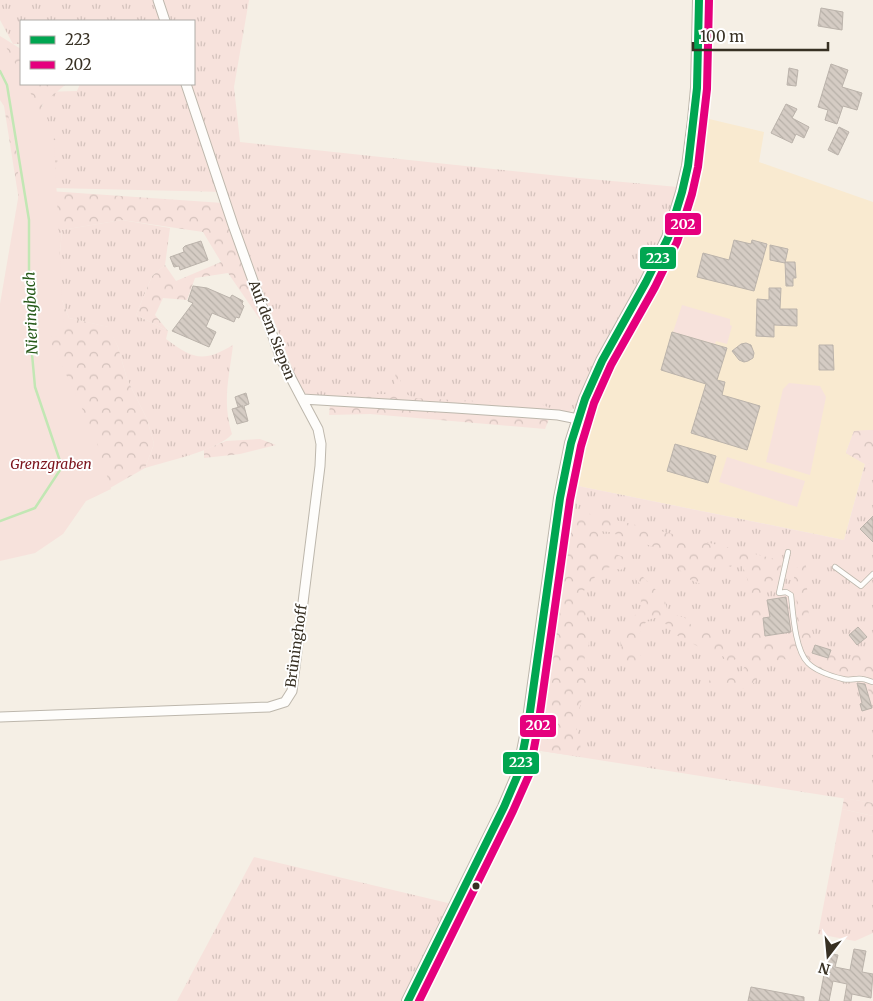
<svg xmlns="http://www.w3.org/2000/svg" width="873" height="1001" viewBox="0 0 873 1001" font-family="Merriweather,serif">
  <defs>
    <pattern id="grass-tufts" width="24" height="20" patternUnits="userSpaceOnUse" patternTransform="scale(1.25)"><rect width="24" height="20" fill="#f7e2dc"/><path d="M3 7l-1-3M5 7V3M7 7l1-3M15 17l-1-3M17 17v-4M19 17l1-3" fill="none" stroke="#d4c2bc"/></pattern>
    <pattern id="forest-crowns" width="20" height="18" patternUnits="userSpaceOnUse" patternTransform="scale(1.25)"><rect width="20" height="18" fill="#f7e2dc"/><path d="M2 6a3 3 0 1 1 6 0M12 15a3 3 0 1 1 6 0" fill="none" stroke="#d4c2bc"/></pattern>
    <pattern id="building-back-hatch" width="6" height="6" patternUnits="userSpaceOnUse" patternTransform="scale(1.25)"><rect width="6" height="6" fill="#d5ccc4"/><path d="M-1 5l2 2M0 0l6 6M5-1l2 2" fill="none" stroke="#b7b0a8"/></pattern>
  </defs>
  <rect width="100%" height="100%" fill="#f5efe5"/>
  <path fill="#f9ead0" d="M 705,118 L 764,132 L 759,162 L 873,202 L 873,430 L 854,432 L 846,452 L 865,464 L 844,540 L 573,485 L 587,428 L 610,368 L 653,292 L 684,228 L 693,202 Z"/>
  <path fill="url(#grass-tufts)" d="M 0,0 L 249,0 L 234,87 L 240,142 L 579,178 L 678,187 L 662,236 L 576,407 L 569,412 L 564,413 L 312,397 L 301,391 L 225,192 L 52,188 L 41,92 L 77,91 L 80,84 L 194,84 L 194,21 L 21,21 L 21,44 L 13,44 L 0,20 Z
    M 122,220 L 170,228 L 165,265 L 152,276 L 136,315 L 168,331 L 166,339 C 193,359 203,363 233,345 C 229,379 222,401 232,434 C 219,450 167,461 145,468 L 154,444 L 147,419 L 127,379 L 118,347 L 108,327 L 69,318 L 57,287 L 62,230 Z
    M 873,430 L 873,803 L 535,750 L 553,637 L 573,485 L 844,540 L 865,464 L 846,453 L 854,431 Z
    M 842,809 L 873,816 L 873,933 L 855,941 L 818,934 Z
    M 254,857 L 452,904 L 403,1001 L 177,1001 Z"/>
  <path fill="url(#forest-crowns)" d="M 0,36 L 21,49 L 21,84 L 66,84 L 42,105 L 60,152 L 49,191 L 223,203 L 261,321 L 228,273 L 195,278 L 187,300 L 163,298 L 155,315 L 168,331 L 136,315 L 152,276 L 165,265 L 176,281 L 221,262 L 203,232 L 122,220 L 62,230 L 57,287 L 69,318 L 109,327 L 118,347 L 127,379 L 147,419 L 154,444 L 145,468 L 96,496 L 47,511 L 29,264 L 4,106 L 0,100 Z
    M 396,366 L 401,368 L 400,390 L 413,398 L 540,404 L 553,409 L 545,429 L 370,414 L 329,415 L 331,394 L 394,394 Z
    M 873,430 L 873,463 L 865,464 L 846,453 L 854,431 Z
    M 260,439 L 276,445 L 240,454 L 204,458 L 204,450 L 226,441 Z
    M 570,509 L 783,561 L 778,576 L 768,584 L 762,599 L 763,637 L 765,636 L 801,643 L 794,577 L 798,565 L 806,565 L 808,609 L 815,645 L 831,650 L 830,654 L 851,663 L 854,651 L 871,649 L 873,653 L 873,679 L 871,680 L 873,688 L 873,706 L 866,682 L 833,675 L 784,659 L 771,662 L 761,669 L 755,682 L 743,689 L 708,684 L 712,675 L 730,678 L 738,676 L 747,664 L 750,614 L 749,584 L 742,564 L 734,559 L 731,567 L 721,563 L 713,565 L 708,576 L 701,584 C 679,578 678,562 663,550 L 609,532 L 599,531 L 597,548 L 624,557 L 627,562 L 621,570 L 610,567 L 599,572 L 583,592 L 590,600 L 585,604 L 586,613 L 584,623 L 589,644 L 584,660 L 589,672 L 575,725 L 580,739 L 581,757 L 535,750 Z
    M 641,575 L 664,598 L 668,612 L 685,618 L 692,626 L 699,629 L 715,631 L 722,639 L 733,645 L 739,657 L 728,664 L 723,656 L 713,659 L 701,648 L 676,635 L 659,617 L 647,620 C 636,639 635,643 644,663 L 636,669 L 616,657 L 622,646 L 619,638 L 629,628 L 630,619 L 642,610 C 638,599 647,587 635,579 Z
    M 844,798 L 873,803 L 873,816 L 842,809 Z"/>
  <path fill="#f7e2dc" d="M 0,36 L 21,74 L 21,84 L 26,84 L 54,140 L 64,337 L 48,336 L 95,436 L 111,489 L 86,501 L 63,534 L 35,553 L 0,561 L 0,304 L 19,193 L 17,155 L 7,110 L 0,99 Z
    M 682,305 L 730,319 L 730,325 L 732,326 L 727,344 L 716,341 L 715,344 L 673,332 Z
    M 789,383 L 820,386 L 826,397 L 810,475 L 766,462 L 783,389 Z
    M 727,457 L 805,481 L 797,507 L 719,482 Z"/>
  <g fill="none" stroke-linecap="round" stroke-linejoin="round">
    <path stroke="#c2e7b4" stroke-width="2.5" d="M 0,71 L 7,85 L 29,220 L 29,321 L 35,387 L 62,467 L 35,508 L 0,521"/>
  </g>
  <path fill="url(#building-back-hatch)" stroke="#bbb3ab" d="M 821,8 L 843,12 L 842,30 L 818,26 Z
    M 831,64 L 848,70 L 842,87 L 862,93 L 857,110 L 843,106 L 837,124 L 825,120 L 828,110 L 818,107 Z
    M 789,68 L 798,70 L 796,86 L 787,85 Z
    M 786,104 L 797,109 L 792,118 L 809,127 L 804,138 L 796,134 L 792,143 L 771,133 Z
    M 839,127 L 849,132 L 838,155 L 828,150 Z
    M 734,240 L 751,244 L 752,240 L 767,244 L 754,291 L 697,277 L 703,253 L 729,260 Z
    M 201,241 L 208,260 L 180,270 L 179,266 L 174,267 L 170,257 L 184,252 L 183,248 L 185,246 Z
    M 770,245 L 788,249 L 785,263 L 770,260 Z
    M 785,262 L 795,262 L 796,278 L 793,278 L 793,286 L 786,286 Z
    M 193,286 L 207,288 L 230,298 L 232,295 L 243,301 L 242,304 L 244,306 L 239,318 L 236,317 L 234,322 L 212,313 L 206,327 L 216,332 L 209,347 L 172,331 L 193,303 L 188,301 Z
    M 769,288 L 781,288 L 780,309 L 797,309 L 797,326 L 774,325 L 774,337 L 756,336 L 757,299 L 769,300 Z
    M 672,332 L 727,348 L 717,380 L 725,382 L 722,395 L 760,406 L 747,450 L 691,433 L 706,384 L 661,370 Z
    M 746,343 L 751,345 L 754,353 L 753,358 L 748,361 L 744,362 L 739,360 L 732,351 L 741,344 Z
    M 819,345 L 833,345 L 834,370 L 819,370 Z
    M 246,393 L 249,404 L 244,406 L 248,421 L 237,424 L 232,409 L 243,406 L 238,407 L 235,397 Z
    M 675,444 L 716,456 L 708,483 L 667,471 Z
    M 873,516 L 873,542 L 860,529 Z
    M 786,597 L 791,632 L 765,636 L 763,618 L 770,617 L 767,600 Z
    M 858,627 L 867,637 L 857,645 L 849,635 Z
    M 815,645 L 831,650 L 828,658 L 812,653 Z
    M 857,683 L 865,684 L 872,708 L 862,711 L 860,704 L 862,703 Z
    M 854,949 L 866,951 L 862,972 L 873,974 L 871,998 L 852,994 L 851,1001 L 844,1001 L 847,984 L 833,981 L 829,1001 L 819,1001 L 828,953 L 838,955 L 835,967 L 850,970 Z
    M 751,987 L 804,997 L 804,1001 L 748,1001 Z"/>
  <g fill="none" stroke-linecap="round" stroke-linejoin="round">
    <g stroke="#bdb7ac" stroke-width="6">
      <path id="lane" d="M 788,552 L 779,593 L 786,592 L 791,595 C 793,613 795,650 808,663 C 817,672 831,676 843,679 C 850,681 855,678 862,679 C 865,679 869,681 873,682
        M 835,567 L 861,586 L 873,574"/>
    </g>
    <g stroke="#bdb7ac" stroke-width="11">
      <path id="street" d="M 158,0 L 165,21
        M 186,84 L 233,225 L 281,359 L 302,399 L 455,408 L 558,415 L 578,419
        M 0,717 L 269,707 L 285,702 L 292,691 L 320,466 L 321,444 L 318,429 L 302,399"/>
    </g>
    <g stroke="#bdb7ac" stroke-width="14">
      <path id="secondary" d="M 408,1001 L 504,807 L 519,772 L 528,726 L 560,498 L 571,443 L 585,399 L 602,361 L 646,282 L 668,238 L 682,192 L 688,166 L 694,120 L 697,88 L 699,0"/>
    </g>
    <use href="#lane" stroke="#fefdfb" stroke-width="4.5"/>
    <use href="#street" stroke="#fefdfb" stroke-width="9"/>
    <use href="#secondary" stroke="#fefdfb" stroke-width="12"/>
    <g stroke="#fff" stroke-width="11">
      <path id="bus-1" d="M 408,1001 L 504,807 L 519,772 L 528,726 L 560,498 L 571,443 L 585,399 L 602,361 L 646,282 L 668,238 L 682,192 L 688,166 L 697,88 L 699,0"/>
    </g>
    <g stroke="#fff" stroke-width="11">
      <path id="bus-2" d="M 419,1001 L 513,811 L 529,775 L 538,727 L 570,500 L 581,446 L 594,403 L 611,365 L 655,287 L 677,242 L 692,194 L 698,167 L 707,89 L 709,0"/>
    </g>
    <use href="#bus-1" stroke="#00a651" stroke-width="8"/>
    <use href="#bus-2" stroke="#e5007d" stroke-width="8"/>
  </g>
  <circle fill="#373023" stroke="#fff" stroke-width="2" cx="476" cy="886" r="4.5"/>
  <g text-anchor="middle" stroke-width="4" stroke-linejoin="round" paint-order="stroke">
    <g font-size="14" fill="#373023" stroke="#fff">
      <text transform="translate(272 330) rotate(69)" y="5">Auf dem Siepen</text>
      <text transform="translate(296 646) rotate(-82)" y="5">Brüninghoff</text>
    </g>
    <g font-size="14" font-style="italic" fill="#7b131b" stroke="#fff">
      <text x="51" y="469">Grenzgraben</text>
    </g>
    <g font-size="15" font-style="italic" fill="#275a19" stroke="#fff">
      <text transform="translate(31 313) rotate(-92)" y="5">Nieringbach</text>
    </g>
  </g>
  <g stroke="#fff" stroke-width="2">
    <rect x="664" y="212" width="38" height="24" rx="5" fill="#e5007d"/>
    <rect x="639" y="246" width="38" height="24" rx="5" fill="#00a651"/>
    <rect x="519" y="714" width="38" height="24" rx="5" fill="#e5007d"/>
    <rect x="502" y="751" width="38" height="24" rx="5" fill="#00a651"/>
  </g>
  <g font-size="14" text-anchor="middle" font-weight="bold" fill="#fff">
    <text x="683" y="229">202</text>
    <text x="658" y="263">223</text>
    <text x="538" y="730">202</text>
    <text x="521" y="767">223</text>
  </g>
  <rect x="20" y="20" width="175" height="65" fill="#ffffff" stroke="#afaca7"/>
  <rect x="30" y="36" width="25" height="8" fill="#00a651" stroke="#afaca7"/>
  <text x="65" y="45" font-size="15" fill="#373023">223</text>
  <rect x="30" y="61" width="25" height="8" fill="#e5007d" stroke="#afaca7"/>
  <text x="65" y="70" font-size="15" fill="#373023">202</text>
  <g transform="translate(828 956) rotate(196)" stroke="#ffffff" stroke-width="4" paint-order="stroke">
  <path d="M0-4L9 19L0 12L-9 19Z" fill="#373023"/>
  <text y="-8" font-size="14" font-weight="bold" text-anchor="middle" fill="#373023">N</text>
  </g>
  <path d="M693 42v8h135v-8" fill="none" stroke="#373023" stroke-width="2.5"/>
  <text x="700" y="42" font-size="15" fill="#373023" stroke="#ffffff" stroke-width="4" paint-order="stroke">100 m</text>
</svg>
